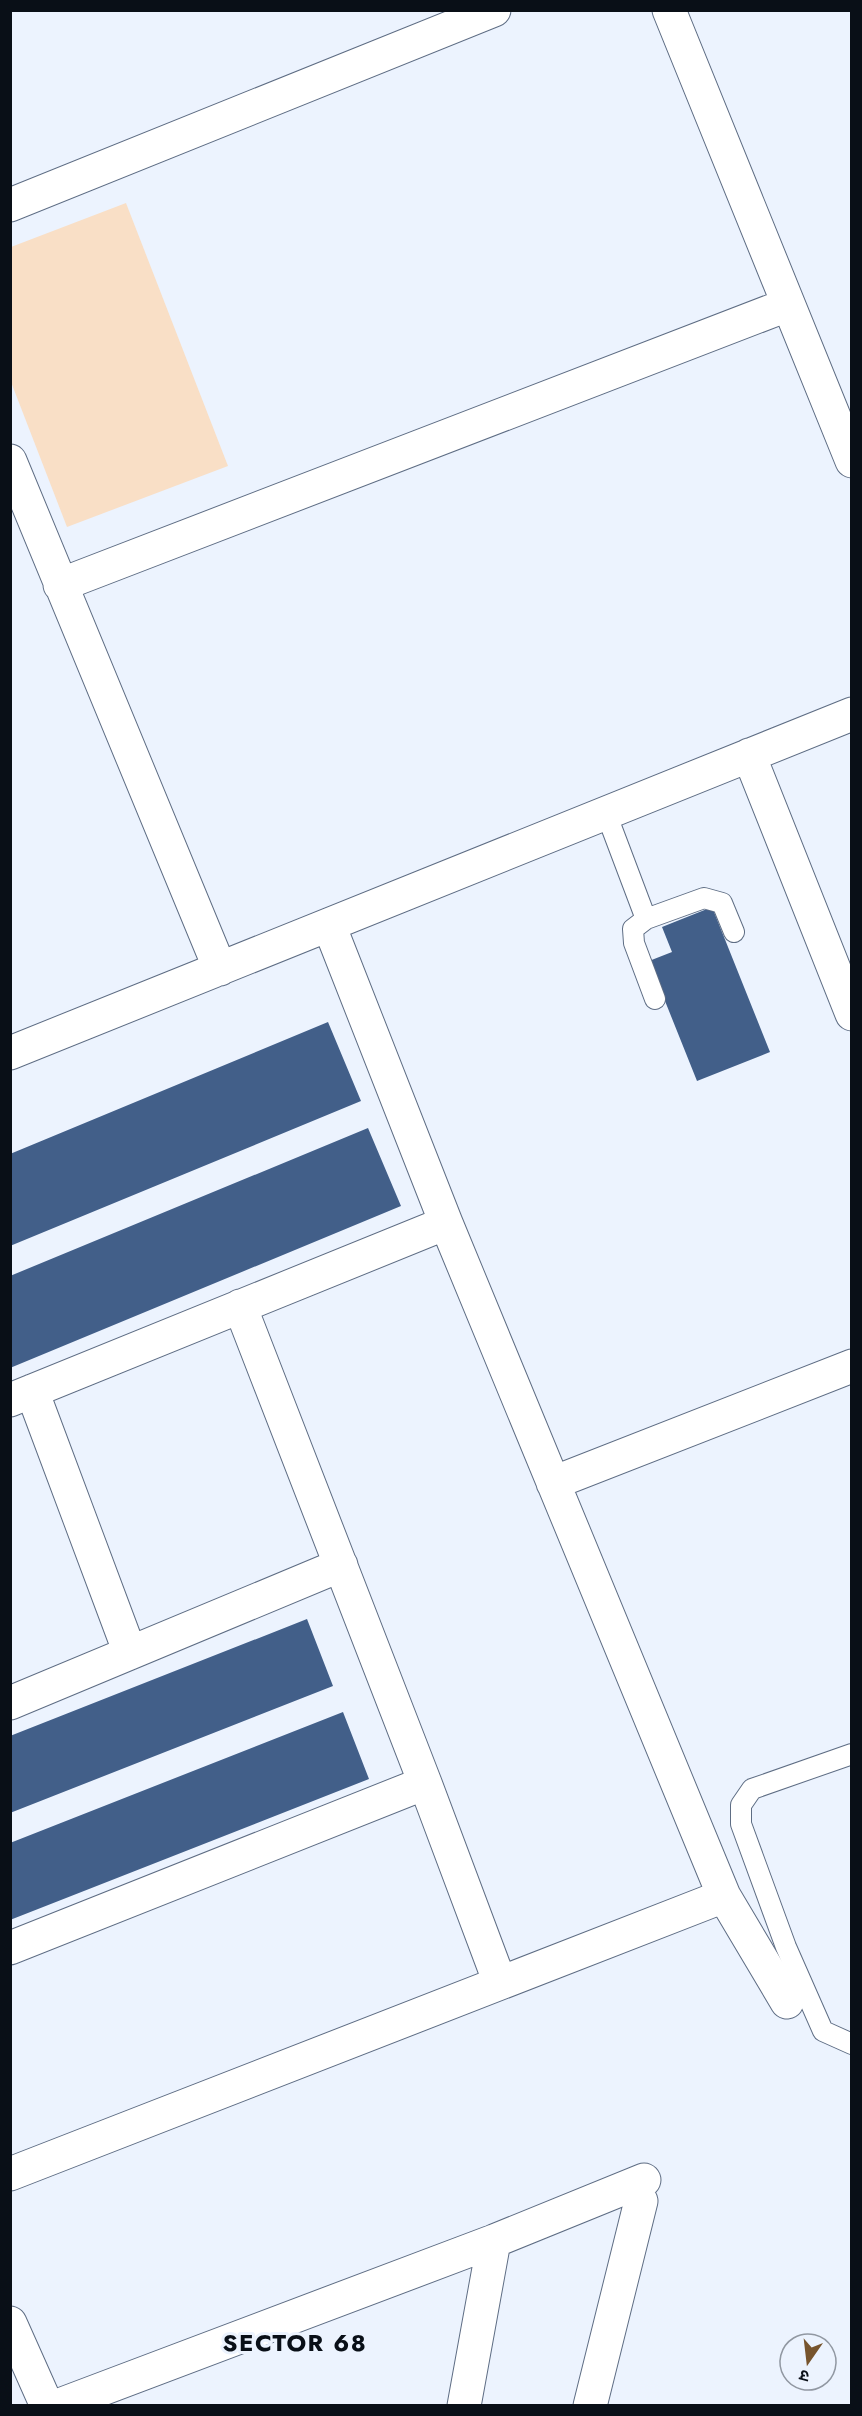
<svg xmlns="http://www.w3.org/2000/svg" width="862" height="2416" viewBox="0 0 862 2416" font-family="Jost,'Noto Sans Devanagari',sans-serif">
  <rect width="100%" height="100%" fill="#ecf3fe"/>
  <path fill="#f9dfc6" d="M 126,203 L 228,466 L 67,527 L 11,382 L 11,247 Z"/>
  <path fill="#425f89" d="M 712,907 L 770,1052 L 697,1081 L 649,961 L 672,952 L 662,927 Z
    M 328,1022 L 361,1101 L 10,1246 L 10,1154 Z
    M 368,1128 L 401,1206 L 10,1368 L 10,1276 Z
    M 307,1619 L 333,1686 L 10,1813 L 10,1736 Z
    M 343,1712 L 369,1779 L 10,1920 L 10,1843 Z"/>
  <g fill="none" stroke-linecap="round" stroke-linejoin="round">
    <g stroke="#5e6d84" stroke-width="22">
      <path id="service" d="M 606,813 L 646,919
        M 655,999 L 634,943 L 633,929 L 646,919 L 704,898 L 722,903 L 734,932
        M 852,1754 L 752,1789 L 741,1805 L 741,1824 L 786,1947 L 823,2031 L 852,2044"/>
    </g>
    <g stroke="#5e6d84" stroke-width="35">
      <path id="minor" d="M 669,10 L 852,461
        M 10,205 L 494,10
        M 10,461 L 220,969
        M 60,585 L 787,305
        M 749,755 L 852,1014
        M 329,925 L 446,1223 L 724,1896 L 787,2002
        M 10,1053 L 852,714
        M 240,1306 L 425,1783 L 500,1983
        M 32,1391 L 130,1653
        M 10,1400 L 446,1223
        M 553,1483 L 852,1366
        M 10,1703 L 341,1565
        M 10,1948 L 425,1783
        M 10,2174 L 724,1896
        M 10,2323 L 47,2406
        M 57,2406 L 494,2241 L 644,2180
        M 464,2406 L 494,2241
        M 590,2406 L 641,2201"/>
    </g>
    <use href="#service" stroke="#fff" stroke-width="20"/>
    <use href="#minor" stroke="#fff" stroke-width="33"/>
  </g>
  <g text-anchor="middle" stroke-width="6" stroke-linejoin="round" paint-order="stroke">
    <g font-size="24" font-weight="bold" letter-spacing="1.5" fill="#090f17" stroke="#ecf3fe">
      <text x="295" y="2351">SECTOR 68</text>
    </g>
  </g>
  <rect width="862" height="2416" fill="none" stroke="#090f17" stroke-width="24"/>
  <g transform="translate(808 2362) rotate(194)"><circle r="28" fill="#ecf3fe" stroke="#9198a2" stroke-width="1.5"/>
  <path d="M0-4.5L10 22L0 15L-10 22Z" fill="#77542d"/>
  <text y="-9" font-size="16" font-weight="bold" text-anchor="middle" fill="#090f17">उ</text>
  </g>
</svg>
